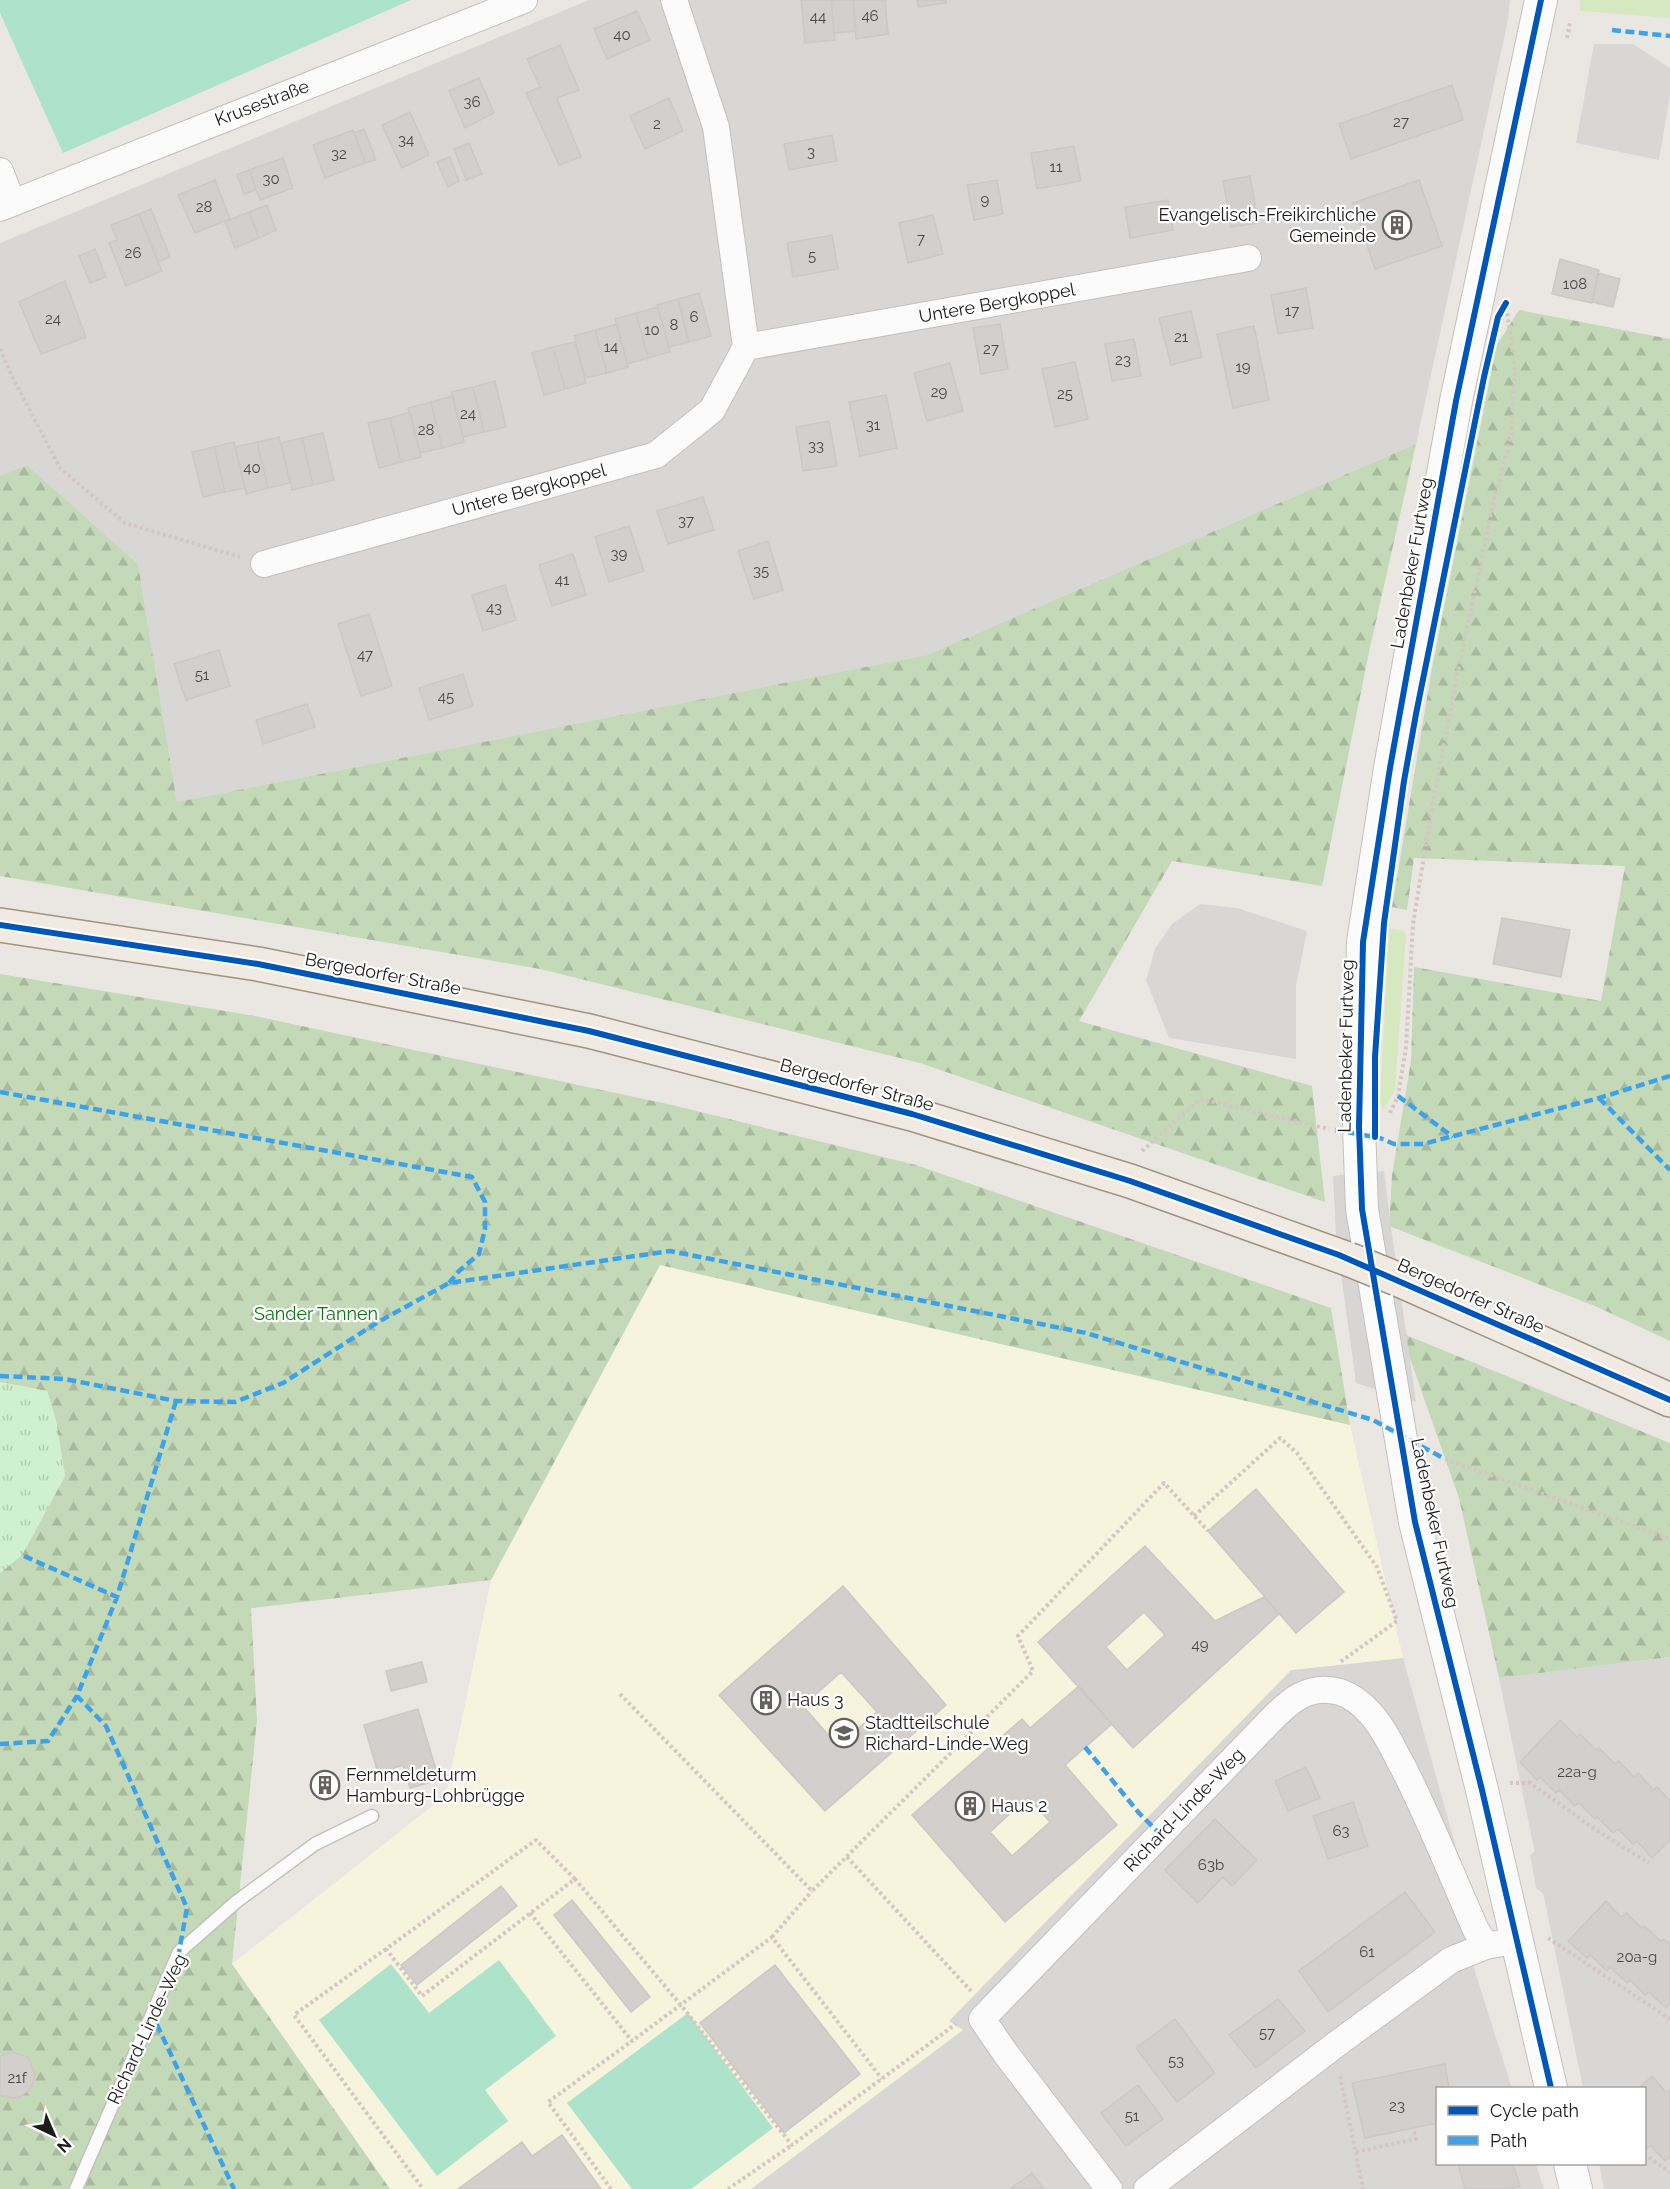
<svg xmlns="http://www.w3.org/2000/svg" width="1670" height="2189" viewBox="0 0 1670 2189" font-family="Raleway,sans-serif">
  <defs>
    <pattern id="forest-firs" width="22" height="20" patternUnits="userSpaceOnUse" patternTransform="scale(1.5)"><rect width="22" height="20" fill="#c4d9b8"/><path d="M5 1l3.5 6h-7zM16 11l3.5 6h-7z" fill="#a8ba9e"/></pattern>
    <pattern id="park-tufts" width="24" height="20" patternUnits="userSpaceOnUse" patternTransform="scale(1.5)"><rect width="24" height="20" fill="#d0f1cf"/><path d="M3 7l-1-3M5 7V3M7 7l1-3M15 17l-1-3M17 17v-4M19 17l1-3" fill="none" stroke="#b2ceb1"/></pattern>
  </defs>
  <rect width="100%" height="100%" fill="#eae7e3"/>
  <path fill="#d9d7d5" d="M 589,0 L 1510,0 L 1508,20 L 1416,444 L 927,655 L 177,802 L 138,564 L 27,465 L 0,476 L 0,243 Z
    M 1670,1657 L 1670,2189 L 1604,2189 L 1599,2164 L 1644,2164 L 1644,2088 L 1583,2088 L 1499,1678 Z
    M 1403,1658 L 1476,1919 L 1469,1953 L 1512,2088 L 1438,2088 L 1438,2164 L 1536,2164 L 1544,2189 L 751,2189 L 962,2030 L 948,2021 L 1291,1670 Z"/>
  <path fill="#f6f4dc" d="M 660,1265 L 1350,1425 L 1403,1658 L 1291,1670 L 949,2021 L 963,2030 L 751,2189 L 390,2189 L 232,1964 L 446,1795 L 491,1580 Z"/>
  <path fill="#d6e8c0" d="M 1580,0 L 1670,0 L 1670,18 L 1580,11 Z
    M 1389,928 L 1403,931 L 1406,936 L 1395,1090 L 1383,1110 L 1380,1103 Z"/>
  <path fill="url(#forest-firs)" d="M 1519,310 L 1670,339 L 1670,1341 L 1595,1306 L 1389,1226 L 1392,1175 L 1411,1061 L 1414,967 L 1601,1001 L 1625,866 L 1414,858 L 1407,910 L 1392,907 L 1432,668 L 1489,383 L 1497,345 Z
    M 1416,444 L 1369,652 L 1322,886 L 1172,861 L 1079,1021 L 1312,1086 L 1325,1202 L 920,1063 L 540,969 L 0,876 L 0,476 L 27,465 L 138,564 L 177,802 L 927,655 Z
    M 0,974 L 255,1016 L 672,1105 L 916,1165 L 1331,1308 L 1350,1425 L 660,1265 L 491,1580 L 251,1608 L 257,1720 L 232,1964 L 390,2189 L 0,2189 L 0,1573 L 22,1555 L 65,1476 L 56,1421 L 47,1391 L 0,1382 Z
    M 1401,1333 L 1670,1443 L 1670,1657 L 1499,1678 L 1459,1498 Z"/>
  <path fill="url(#park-tufts)" d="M 0,1382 L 47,1391 L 56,1421 L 65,1476 L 22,1555 L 0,1573 Z"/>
  <path fill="#ade2cb" d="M 0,0 L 411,0 L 63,153 L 0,13 Z
    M 499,1960 L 556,2036 L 485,2090 L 508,2121 L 437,2176 L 319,2020 L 391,1964 L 429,2013 Z
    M 688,2013 L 773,2128 L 691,2189 L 632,2189 L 567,2103 Z"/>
  <path fill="#d8d7d5" d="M 1594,44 L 1633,44 L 1670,68 L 1670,96 L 1659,160 L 1576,143 Z
    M 1441,280 L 1425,385 L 1392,386 L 1375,293 Z
    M 1200,904 L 1237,908 L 1307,931 L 1296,986 L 1296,1059 L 1169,1038 L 1146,980 L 1155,949 L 1172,924 Z
    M 1563,1831 L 1603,1871 L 1566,1912 L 1536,1888 L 1530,1855 Z"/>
  <path fill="#d7d6d4" d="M 1384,1171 L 1391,1227 L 1416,1402 L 1356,1383 L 1336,1237 L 1333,1176 Z"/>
  <path fill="#d2cfcc" stroke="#cdc8c4" stroke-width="1.5" fill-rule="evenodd" d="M 801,0 L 831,0 L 835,40 L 805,43 Z
    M 831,0 L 853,0 L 856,31 L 834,33 Z
    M 853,0 L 885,0 L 888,34 L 856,39 Z
    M 917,0 L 946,0 L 946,3 L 918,7 Z
    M 637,11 L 650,40 L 607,59 L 594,29 Z
    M 560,45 L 579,90 L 557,98 L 581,157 L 559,165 L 526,93 L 540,87 L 527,59 Z
    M 479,78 L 494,113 L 465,128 L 449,91 Z
    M 1452,85 L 1463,120 L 1351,159 L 1339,124 Z
    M 669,98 L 683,131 L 645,149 L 630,116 Z
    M 410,112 L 429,155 L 402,168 L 382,125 Z
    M 364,129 L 376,160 L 365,163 L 354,133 Z
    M 353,130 L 365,163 L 325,178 L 313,145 Z
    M 832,135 L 837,161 L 789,170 L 784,144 Z
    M 469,143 L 482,174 L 466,180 L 454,149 Z
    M 1074,146 L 1081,181 L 1037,189 L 1031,153 Z
    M 450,157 L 459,181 L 448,187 L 437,162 Z
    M 283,158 L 293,188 L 260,200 L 249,170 Z
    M 249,170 L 256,190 L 244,194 L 237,175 Z
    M 1250,176 L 1258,223 L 1231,227 L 1223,181 Z
    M 215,180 L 230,219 L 195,233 L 178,195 Z
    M 997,180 L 1003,214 L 974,220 L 967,185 Z
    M 1419,180 L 1442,246 L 1375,269 L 1353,203 Z
    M 1168,200 L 1173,230 L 1130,238 L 1125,207 Z
    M 267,205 L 276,230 L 259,238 L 249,212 Z
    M 151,209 L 170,257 L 158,262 L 139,214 Z
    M 249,212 L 259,238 L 235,248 L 225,222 Z
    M 139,214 L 162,271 L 126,286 L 109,243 L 117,240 L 111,225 Z
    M 933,215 L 943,254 L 908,263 L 899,223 Z
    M 832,235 L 838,269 L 793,277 L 787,243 Z
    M 95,249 L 106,277 L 90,283 L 79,256 Z
    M 1560,259 L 1599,270 L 1592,303 L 1552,294 Z
    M 1598,273 L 1620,279 L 1613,307 L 1592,302 Z
    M 65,281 L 86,337 L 41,354 L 19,302 Z
    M 1306,288 L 1313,328 L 1278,334 L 1271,295 Z
    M 699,293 L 711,336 L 689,342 L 678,299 Z
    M 678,299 L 689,342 L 669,347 L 657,305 Z
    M 658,307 L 670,352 L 648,358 L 636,313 Z
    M 1191,311 L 1202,357 L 1171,365 L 1159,318 Z
    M 636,313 L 648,358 L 627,364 L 615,319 Z
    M 617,324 L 628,367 L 607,373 L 595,330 Z
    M 1000,324 L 1008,369 L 981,374 L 973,328 Z
    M 1254,326 L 1269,400 L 1233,408 L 1217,334 Z
    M 595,330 L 607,373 L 585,378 L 574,336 Z
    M 1134,339 L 1141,376 L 1112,381 L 1105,344 Z
    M 575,342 L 586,383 L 565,389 L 553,347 Z
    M 553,347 L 565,389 L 544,395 L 532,353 Z
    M 1075,362 L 1088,419 L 1055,427 L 1042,369 Z
    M 950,363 L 963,411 L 927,421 L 914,373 Z
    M 495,381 L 506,427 L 484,432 L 473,387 Z
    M 473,387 L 484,432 L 463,437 L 451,392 Z
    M 886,395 L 897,448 L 860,456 L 849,402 Z
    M 453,396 L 464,442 L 442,448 L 431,402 Z
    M 431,402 L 442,448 L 420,453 L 408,408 Z
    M 410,412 L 421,457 L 401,462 L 390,418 Z
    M 390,418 L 401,462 L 379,468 L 368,423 Z
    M 829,421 L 837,466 L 803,471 L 796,427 Z
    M 323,433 L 334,480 L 313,485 L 302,438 Z
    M 279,437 L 290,483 L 268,488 L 257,442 Z
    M 302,438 L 313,485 L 292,490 L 281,443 Z
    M 234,442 L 245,488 L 225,492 L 214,447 Z
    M 257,442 L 268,488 L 246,494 L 235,447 Z
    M 214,447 L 225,492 L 203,497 L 192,452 Z
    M 703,497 L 714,530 L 668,544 L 657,511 Z
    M 629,526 L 644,571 L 609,582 L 595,537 Z
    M 768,541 L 783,590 L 754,599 L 738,551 Z
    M 573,554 L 586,595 L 552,606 L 539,565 Z
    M 505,585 L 516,620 L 483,631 L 472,595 Z
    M 369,614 L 392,686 L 361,696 L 338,624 Z
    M 219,650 L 230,686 L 186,700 L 174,664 Z
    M 463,674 L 473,706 L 429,720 L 419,688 Z
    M 307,704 L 315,727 L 263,744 L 256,720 Z
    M 1502,918 L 1570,930 L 1561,977 L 1493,964 Z
    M 1256,1489 L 1344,1592 L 1296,1633 L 1208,1531 Z
    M 1145,1546 L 1215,1621 L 1264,1597 L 1279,1614 L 1133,1748 L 1038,1642 ZM 1144,1612 L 1165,1635 L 1127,1670 L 1106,1647 Z
    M 843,1586 L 946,1705 L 825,1811 L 719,1695 ZM 841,1672 L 877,1712 L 838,1746 L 803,1706 Z
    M 422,1662 L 427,1682 L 391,1691 L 386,1671 Z
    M 1079,1686 L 1112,1724 L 1065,1765 L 1117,1825 L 1005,1922 L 912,1815 L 1022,1719 L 1030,1728 ZM 1028,1797 L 1050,1822 L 1012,1856 L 990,1832 Z
    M 418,1709 L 439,1780 L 410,1788 L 403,1765 L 378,1773 L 364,1725 Z
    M 1560,1720 L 1577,1737 L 1580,1734 L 1596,1750 L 1599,1748 L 1615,1764 L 1619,1761 L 1634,1777 L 1638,1773 L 1654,1790 L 1657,1787 L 1670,1800 L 1670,1840 L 1652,1858 L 1637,1841 L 1633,1844 L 1618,1829 L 1613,1833 L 1597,1817 L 1595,1819 L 1579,1803 L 1575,1806 L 1559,1790 L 1556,1793 L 1540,1777 L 1537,1780 L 1520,1762 Z
    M 1306,1767 L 1320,1798 L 1288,1811 L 1275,1781 Z
    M312 1785a13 13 0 1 1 26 0a13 13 0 1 1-26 0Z
    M 1353,1802 L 1368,1846 L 1328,1859 L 1313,1816 Z
    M 1215,1819 L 1257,1860 L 1232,1886 L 1223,1877 L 1198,1903 L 1165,1870 Z
    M 501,1886 L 517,1906 L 417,1985 L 401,1965 Z
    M 1405,1892 L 1435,1932 L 1328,2012 L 1299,1971 Z
    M 572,1900 L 650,1997 L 631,2012 L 554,1915 Z
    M 1606,1901 L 1621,1917 L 1626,1913 L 1642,1928 L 1644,1926 L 1661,1941 L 1664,1939 L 1670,1944 L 1670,2004 L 1666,2008 L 1649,1992 L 1645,1995 L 1630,1980 L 1627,1983 L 1610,1967 L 1607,1971 L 1590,1955 L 1587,1958 L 1568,1941 Z
    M 775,1965 L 860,2074 L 784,2133 L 700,2023 Z
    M 1278,1999 L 1305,2031 L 1256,2068 L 1229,2035 Z
    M 1175,2019 L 1215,2073 L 1177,2102 L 1136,2048 Z
    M 11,2052 L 25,2056 L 30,2061 L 35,2075 L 31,2088 L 20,2097 L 13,2098 L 0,2095 L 0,2056 Z
    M 1445,2064 L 1449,2088 L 1438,2088 L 1438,2123 L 1365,2138 L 1352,2083 Z
    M 1652,2076 L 1666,2092 L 1670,2090 L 1670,2159 L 1668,2157 L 1665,2161 L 1650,2145 L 1647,2148 L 1644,2145 L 1644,2088 L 1639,2088 Z
    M 1138,2085 L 1163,2119 L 1126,2146 L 1101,2113 Z
    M 562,2135 L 601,2189 L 458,2189 L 522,2142 L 532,2156 Z
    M 1458,2164 L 1513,2164 L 1520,2186 L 1510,2189 L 1465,2189 Z
    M 1032,2173 L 1044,2189 L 1010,2189 Z"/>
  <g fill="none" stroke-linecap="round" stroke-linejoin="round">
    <g stroke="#c2c1bf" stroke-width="15">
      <path id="service" d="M 76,2189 L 179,1952 L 236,1902 L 315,1844 L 372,1816"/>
    </g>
    <g stroke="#c2c1bf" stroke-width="28">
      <path id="minor" d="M 674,0 L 716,127 L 746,347
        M 0,171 L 12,202
        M 0,208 L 524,0
        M 264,564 L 656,455 L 712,410 L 746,347 L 1248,258
        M 1109,2189 L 1006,2054 L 982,2019 L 1269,1722 C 1289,1701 1309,1683 1340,1692 C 1352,1696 1362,1704 1370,1713 C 1384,1728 1393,1749 1403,1767 C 1430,1820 1452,1876 1476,1930 L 1486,1946
        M 1147,2189 L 1334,2046 L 1451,1960 L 1486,1946 L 1502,1943"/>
    </g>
    <g stroke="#c2c1bf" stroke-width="34">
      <path id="tertiary" d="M 1541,0 L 1456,401 L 1390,768 L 1363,942 L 1359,1127 L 1362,1209 L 1415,1522 L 1482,1790 L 1551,2088
        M 1570,2164 L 1576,2189"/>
    </g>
    <g stroke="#a09480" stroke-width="36">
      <path id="primary" d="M 0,925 L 258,964 L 589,1031 L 912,1114 L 1130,1181 L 1348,1259
        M 1397,1279 L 1670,1400"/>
    </g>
    <path stroke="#d5c6c3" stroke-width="4" stroke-dasharray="3 3" stroke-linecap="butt" d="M 1567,38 L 1570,22
      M 0,349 L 12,376 L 60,468 L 125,523 L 240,557
      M 1390,1113 L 1398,1096 L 1406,1048 L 1413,924 L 1434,795 L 1462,651 L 1493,504 L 1511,435 L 1515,371 L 1507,311
      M 1142,1151 L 1200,1099 L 1329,1129
      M 1445,1459 L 1670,1539
      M 1194,1516 L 1280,1438 L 1297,1453 L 1377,1567 L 1397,1621 L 1339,1663
      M 620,1694 L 812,1891 L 1033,1671 L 1018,1636 L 1164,1483 L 1208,1531
      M 1510,1783 L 1530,1783 L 1596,1830 L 1649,1863
      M 847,1857 L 971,1991
      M 575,1879 L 536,1840 L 386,1949 L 422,1996 L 575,1879 L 680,2004 L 792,2145 L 956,2024
      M 530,1913 L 632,2041 L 772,1937 L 882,2079
      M 772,1937 L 812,1891
      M 1548,1938 L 1670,2019
      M 386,1949 L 294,2015 L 423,2189
      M 1340,2076 L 1363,2189
      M 1356,2152 L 1416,2139 L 1413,2128
      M 1644,2154 L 1670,2172
      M 611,2189 L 548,2102 L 632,2041
      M 728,2189 L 792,2145"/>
    <use href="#service" stroke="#fcfbfb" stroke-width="12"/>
    <use href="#minor" stroke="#fcfbfb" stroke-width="26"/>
    <use href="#tertiary" stroke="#fcfbfb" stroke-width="32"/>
    <use href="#primary" stroke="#f0eae2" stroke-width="33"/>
    <g stroke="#a09480" stroke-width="36" stroke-linecap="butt">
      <path id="primary-bridge" d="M 1348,1259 L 1397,1279"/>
    </g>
    <use href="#primary-bridge" stroke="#f0eae2" stroke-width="33"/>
    <path stroke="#3da2ea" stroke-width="4.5" stroke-dasharray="9 4.5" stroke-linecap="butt" d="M 1612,30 L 1670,36
      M 0,1092 L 472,1177 L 485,1202 L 485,1229 L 479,1254 L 459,1271 L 449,1283
      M 1398,1096 L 1453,1137
      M 1599,1098 L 1670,1170
      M 1335,1130 L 1380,1138 L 1394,1144 L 1423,1144 L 1599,1098 L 1670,1076
      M 0,1376 L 65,1379 L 176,1401 L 235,1402 L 283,1383 L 378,1322 L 449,1283 L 670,1251 L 1086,1333 L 1373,1420 L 1445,1459
      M 176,1401 L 117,1597 L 77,1696 L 106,1726 L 187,1908 L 179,1952
      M 24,1556 L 117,1597
      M 0,1744 L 48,1741 L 77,1696
      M 1085,1747 L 1139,1813 L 1161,1835
      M 151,2012 L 234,2189"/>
    <g stroke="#fff" stroke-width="10">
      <path id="cycleway" d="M 1541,0 L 1456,401 L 1390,768 L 1363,942 L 1359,1127 L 1362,1209 L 1415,1522 L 1482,1790 L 1551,2088
        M 0,925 L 258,964 L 589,1031 L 912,1114 L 1130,1181 L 1339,1255 L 1670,1400
        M 1375,1137 L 1375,1057 L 1384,923 L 1404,781 L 1416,714 L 1484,377 L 1498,317 L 1506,303"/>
    </g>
    <use href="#cycleway" stroke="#0057b8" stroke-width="6"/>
  </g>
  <defs>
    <g id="building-ring" transform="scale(1.5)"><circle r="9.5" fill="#fff" stroke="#636261" stroke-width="1.5"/><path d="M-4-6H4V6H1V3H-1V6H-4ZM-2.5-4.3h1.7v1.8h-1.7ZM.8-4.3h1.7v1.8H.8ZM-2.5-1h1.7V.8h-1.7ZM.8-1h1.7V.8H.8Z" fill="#636261"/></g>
    <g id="school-ring" transform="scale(1.5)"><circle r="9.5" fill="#fff" stroke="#636261" stroke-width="1.5"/><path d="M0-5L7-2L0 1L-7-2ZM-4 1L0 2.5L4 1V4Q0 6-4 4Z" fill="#636261"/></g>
  </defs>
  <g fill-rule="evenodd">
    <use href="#building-ring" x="1397" y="225"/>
    <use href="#building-ring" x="766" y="1700"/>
    <use href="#school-ring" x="844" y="1733"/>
    <use href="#building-ring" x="325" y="1785"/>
    <use href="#building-ring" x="970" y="1806"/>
  </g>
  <g text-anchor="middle" stroke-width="4.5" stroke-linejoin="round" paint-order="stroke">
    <g font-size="15" fill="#494847">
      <text x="870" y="21">46</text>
      <text x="818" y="22">44</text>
      <text x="622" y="40">40</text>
      <text x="472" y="107">36</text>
      <text x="1401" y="127">27</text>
      <text x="657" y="129">2</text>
      <text x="406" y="145">34</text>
      <text x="811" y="157">3</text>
      <text x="339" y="159">32</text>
      <text x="1056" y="172">11</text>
      <text x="271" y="184">30</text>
      <text x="985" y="205">9</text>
      <text x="204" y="212">28</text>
      <text x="921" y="244">7</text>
      <text x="133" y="258">26</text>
      <text x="812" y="261">5</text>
      <text x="1575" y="289">108</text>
      <text x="1292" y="316">17</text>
      <text x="694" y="322">6</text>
      <text x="53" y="324">24</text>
      <text x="674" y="330">8</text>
      <text x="652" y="335">10</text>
      <text x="1181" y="342">21</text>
      <text x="611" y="352">14</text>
      <text x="991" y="354">27</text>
      <text x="1123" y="365">23</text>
      <text x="1243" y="372">19</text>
      <text x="939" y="397">29</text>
      <text x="1065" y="399">25</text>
      <text x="468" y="419">24</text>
      <text x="873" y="430">31</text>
      <text x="426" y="435">28</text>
      <text x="816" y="451">33</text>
      <text x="252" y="473">40</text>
      <text x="686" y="526">37</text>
      <text x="619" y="559">39</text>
      <text x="761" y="576">35</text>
      <text x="562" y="585">41</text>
      <text x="494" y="613">43</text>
      <text x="365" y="660">47</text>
      <text x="202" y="680">51</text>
      <text x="446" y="702">45</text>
      <text x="1200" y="1650">49</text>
      <text x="1577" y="1777">22a-g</text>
      <text x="1341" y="1836">63</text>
      <text x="1211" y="1870">63b</text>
      <text x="1367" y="1957">61</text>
      <text x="1637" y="1962">20a-g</text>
      <text x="1267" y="2038">57</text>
      <text x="1176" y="2066">53</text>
      <text x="17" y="2083">21f</text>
      <text x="1397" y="2111">23</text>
      <text x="1132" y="2121">51</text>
    </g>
    <g font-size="18" fill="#1b1b1b" stroke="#fff">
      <text transform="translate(262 103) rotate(-21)" y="6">Krusestraße</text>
      <text transform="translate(997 303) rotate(-10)" y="6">Untere Bergkoppel</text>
      <text transform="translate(529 490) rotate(-15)" y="6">Untere Bergkoppel</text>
      <text transform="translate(1412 563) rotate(-80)" y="6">Ladenbeker Furtweg</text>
      <text transform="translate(383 974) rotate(11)" y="6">Bergedorfer Straße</text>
      <text transform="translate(1346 1046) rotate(-89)" y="6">Ladenbeker Furtweg</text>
      <text transform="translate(857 1085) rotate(15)" y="6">Bergedorfer Straße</text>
      <text transform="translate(1471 1296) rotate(24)" y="6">Bergedorfer Straße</text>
      <text transform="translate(1435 1523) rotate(78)" y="6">Ladenbeker Furtweg</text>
      <text transform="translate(1184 1810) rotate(-46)" y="6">Richard-Linde-Weg</text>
      <text transform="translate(147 2029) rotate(-65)" y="6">Richard-Linde-Weg</text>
    </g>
    <g font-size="18" fill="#1b1b1b" stroke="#fff" text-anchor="start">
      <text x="1376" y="221" text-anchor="end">Evangelisch-Freikirchliche<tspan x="1376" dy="21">Gemeinde</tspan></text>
      <text x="787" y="1706">Haus 3</text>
      <text x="865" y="1729">Stadtteilschule<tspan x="865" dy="21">Richard-Linde-Weg</tspan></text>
      <text x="346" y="1781">Fernmeldeturm<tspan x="346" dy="21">Hamburg-Lohbrügge</tspan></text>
      <text x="991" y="1812">Haus 2</text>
    </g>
    <g font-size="18" fill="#0a7812" stroke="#fff">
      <text x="316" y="1320">Sander Tannen</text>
    </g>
  </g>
  <rect x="1436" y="2087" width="210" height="78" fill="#ffffff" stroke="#a4a4a4" stroke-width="1.5"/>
  <rect x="1448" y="2106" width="30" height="9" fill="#0057b8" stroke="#a4a4a4" stroke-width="1.5"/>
  <text x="1490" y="2117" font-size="18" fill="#1b1b1b">Cycle path</text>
  <rect x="1448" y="2136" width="30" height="9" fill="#3da2ea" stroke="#a4a4a4" stroke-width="1.5"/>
  <text x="1490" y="2147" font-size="18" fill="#1b1b1b">Path</text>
  <g transform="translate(54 2135) rotate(136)" stroke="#ffffff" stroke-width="4.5" paint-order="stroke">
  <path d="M0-4.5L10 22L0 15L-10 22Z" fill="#1b1b1b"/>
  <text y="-9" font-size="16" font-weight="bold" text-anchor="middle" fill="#1b1b1b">N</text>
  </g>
</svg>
